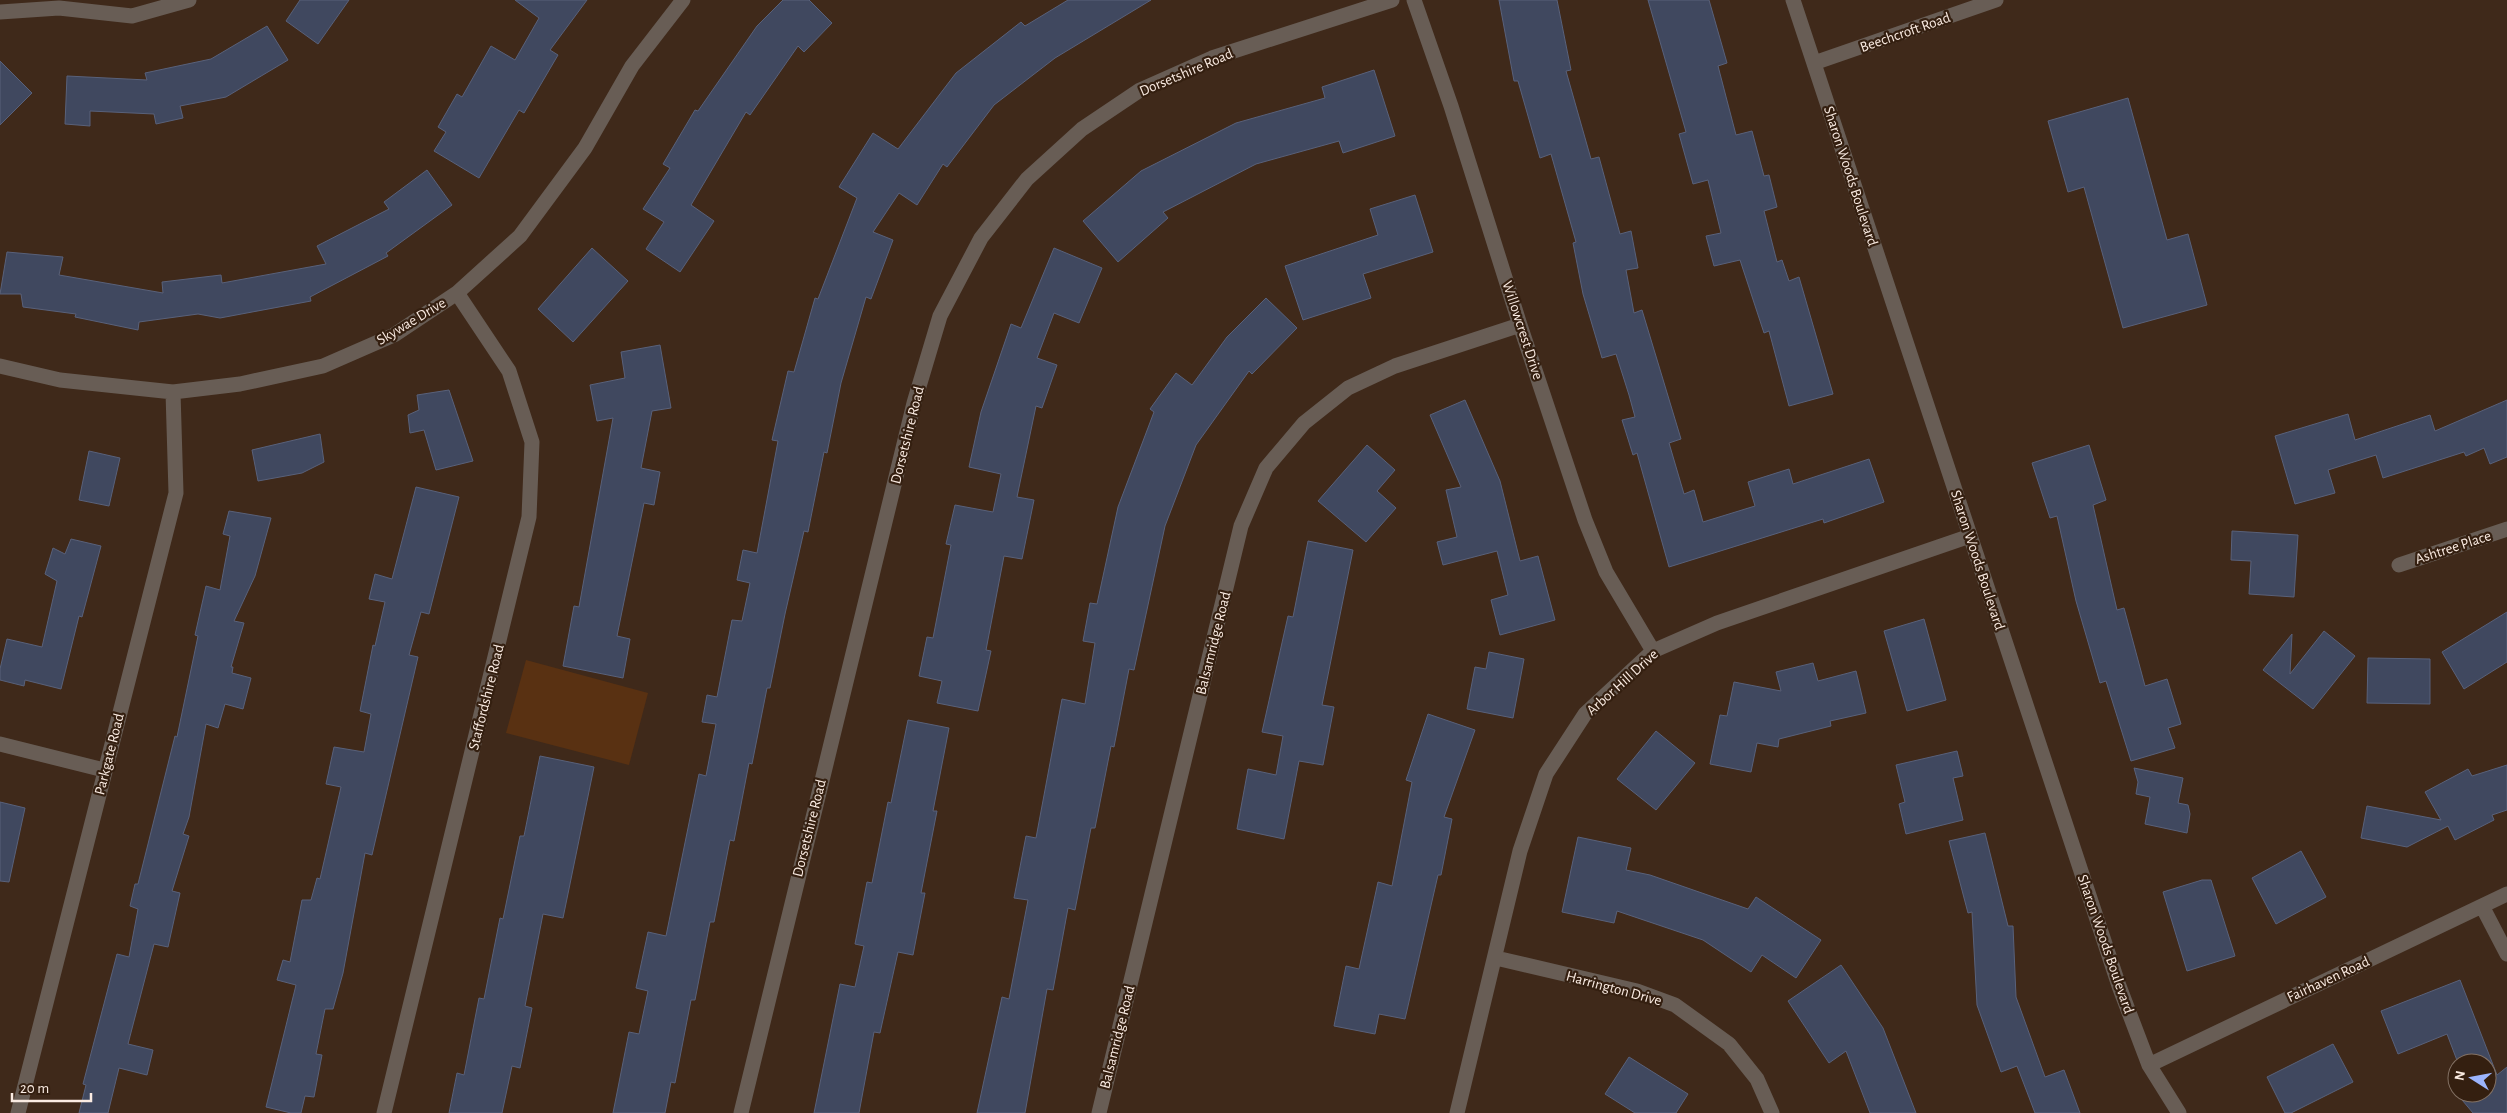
<svg xmlns="http://www.w3.org/2000/svg" width="2507" height="1113" viewBox="0 0 2507 1113" font-family="'Alegreya Sans',sans-serif">
  <rect width="100%" height="100%" fill="#3f291a"/>
  <path fill="#593112" d="M 526,660 L 648,693 L 629,765 L 506,733 Z"/>
  <path fill="#40485f" stroke="#59617a" d="M 300,0 L 349,0 L 318,44 L 286,21 Z
    M 515,0 L 587,0 L 550,50 L 558,55 L 524,113 L 519,110 L 479,178 L 434,151 L 446,132 L 438,127 L 457,94 L 462,97 L 491,46 L 515,60 L 539,18 Z
    M 783,0 L 809,0 L 832,23 L 804,52 L 798,46 L 750,115 L 746,112 L 691,205 L 714,221 L 680,272 L 646,249 L 664,222 L 643,209 L 670,168 L 663,164 L 695,110 L 698,111 L 757,26 Z
    M 1068,0 L 1151,0 L 1055,58 L 994,105 L 947,167 L 943,164 L 917,205 L 899,193 L 873,232 L 893,240 L 871,299 L 866,297 L 841,383 L 827,453 L 824,452 L 808,532 L 804,531 L 785,614 L 770,688 L 767,688 L 752,764 L 749,763 L 734,841 L 730,840 L 714,922 L 710,922 L 695,1000 L 691,1000 L 675,1083 L 671,1082 L 665,1113 L 613,1113 L 629,1032 L 639,1034 L 648,991 L 636,988 L 648,932 L 666,936 L 699,774 L 706,776 L 716,724 L 702,722 L 707,695 L 717,697 L 732,620 L 742,621 L 750,583 L 737,580 L 743,550 L 757,553 L 778,441 L 772,440 L 788,371 L 794,372 L 815,298 L 818,299 L 857,198 L 839,187 L 873,133 L 898,149 L 956,73 L 1021,22 L 1025,26 Z
    M 1499,0 L 1557,0 L 1571,70 L 1566,71 L 1591,159 L 1599,157 L 1620,234 L 1631,231 L 1638,268 L 1626,270 L 1634,313 L 1642,310 L 1681,439 L 1669,443 L 1684,494 L 1694,490 L 1703,522 L 1755,506 L 1748,482 L 1789,469 L 1793,484 L 1869,459 L 1884,502 L 1824,523 L 1823,519 L 1669,567 L 1637,453 L 1633,455 L 1622,420 L 1635,417 L 1629,395 L 1616,354 L 1602,358 L 1583,294 L 1573,243 L 1576,242 L 1551,154 L 1540,158 L 1518,81 L 1514,81 Z
    M 1648,0 L 1709,0 L 1727,63 L 1718,66 L 1736,135 L 1752,131 L 1764,176 L 1769,175 L 1777,207 L 1764,211 L 1777,262 L 1782,260 L 1789,281 L 1799,277 L 1833,394 L 1789,406 L 1769,331 L 1764,333 L 1740,260 L 1714,266 L 1706,236 L 1721,233 L 1708,180 L 1693,184 L 1679,134 L 1686,132 Z
    M 267,26 L 288,60 L 226,97 L 180,106 L 183,118 L 156,124 L 154,114 L 90,111 L 90,126 L 65,124 L 67,76 L 147,80 L 145,73 L 211,59 Z
    M 0,61 L 32,93 L 0,125 Z
    M 1374,70 L 1395,136 L 1343,153 L 1339,141 L 1256,164 L 1163,212 L 1168,218 L 1118,262 L 1083,221 L 1141,171 L 1236,123 L 1325,98 L 1322,87 Z
    M 2128,98 L 2167,240 L 2188,234 L 2207,305 L 2123,328 L 2084,187 L 2068,192 L 2048,121 Z
    M 427,170 L 452,205 L 386,253 L 388,256 L 310,297 L 311,301 L 220,318 L 198,314 L 139,322 L 138,330 L 75,317 L 76,314 L 23,307 L 21,294 L 0,294 L 7,252 L 63,257 L 59,275 L 163,293 L 162,282 L 221,275 L 222,283 L 326,264 L 317,246 L 389,209 L 384,202 Z
    M 1415,195 L 1433,252 L 1363,274 L 1371,298 L 1303,320 L 1285,266 L 1378,235 L 1370,209 Z
    M 592,248 L 628,281 L 573,342 L 538,309 Z
    M 1054,248 L 1102,268 L 1079,323 L 1054,313 L 1037,358 L 1057,365 L 1042,408 L 1036,406 L 1017,497 L 1034,500 L 1022,559 L 1004,556 L 986,650 L 991,651 L 978,711 L 937,703 L 942,681 L 919,676 L 927,637 L 933,638 L 951,545 L 946,544 L 955,505 L 993,512 L 1001,474 L 969,467 L 981,412 L 1011,324 L 1021,328 Z
    M 1266,298 L 1297,328 L 1252,374 L 1249,371 L 1196,445 L 1165,526 L 1134,670 L 1129,669 L 1114,747 L 1111,746 L 1095,828 L 1091,828 L 1075,910 L 1068,908 L 1053,990 L 1047,989 L 1025,1113 L 977,1113 L 1002,997 L 1009,999 L 1028,900 L 1014,898 L 1026,836 L 1036,838 L 1062,699 L 1085,704 L 1095,643 L 1083,641 L 1090,603 L 1097,604 L 1118,507 L 1154,412 L 1150,409 L 1176,373 L 1192,385 L 1227,337 Z
    M 660,345 L 671,408 L 652,411 L 641,468 L 660,472 L 654,505 L 644,503 L 617,636 L 630,639 L 623,678 L 563,666 L 574,606 L 579,607 L 613,418 L 597,421 L 590,385 L 625,378 L 621,352 Z
    M 449,390 L 473,461 L 436,470 L 424,430 L 410,433 L 408,415 L 419,410 L 417,395 Z
    M 1465,400 L 1500,481 L 1520,561 L 1538,556 L 1555,620 L 1500,635 L 1491,600 L 1508,595 L 1497,551 L 1443,565 L 1437,542 L 1457,537 L 1446,490 L 1461,487 L 1430,415 Z
    M 2507,400 L 2507,457 L 2490,464 L 2484,448 L 2466,456 L 2464,452 L 2383,478 L 2376,455 L 2328,470 L 2335,493 L 2295,504 L 2275,436 L 2348,414 L 2355,440 L 2430,415 L 2435,431 Z
    M 320,434 L 324,462 L 302,473 L 258,481 L 252,450 Z
    M 1367,445 L 1395,470 L 1377,491 L 1396,508 L 1366,542 L 1318,501 Z
    M 2089,445 L 2106,500 L 2093,505 L 2117,610 L 2124,608 L 2145,686 L 2167,679 L 2181,724 L 2168,728 L 2175,748 L 2131,761 L 2106,681 L 2100,683 L 2076,601 L 2057,516 L 2050,518 L 2032,463 Z
    M 89,451 L 120,458 L 109,506 L 79,500 Z
    M 416,487 L 459,497 L 429,614 L 421,612 L 409,655 L 418,657 L 372,855 L 365,853 L 343,973 L 333,1009 L 325,1009 L 316,1054 L 322,1055 L 314,1097 L 305,1096 L 301,1113 L 291,1113 L 266,1107 L 296,985 L 277,980 L 283,960 L 290,962 L 302,900 L 311,900 L 317,878 L 320,879 L 341,787 L 326,784 L 334,747 L 364,752 L 371,714 L 360,711 L 373,645 L 375,646 L 385,602 L 369,599 L 375,574 L 392,579 Z
    M 229,511 L 271,518 L 255,576 L 234,621 L 244,623 L 231,667 L 233,667 L 232,673 L 251,678 L 243,709 L 225,704 L 218,728 L 206,724 L 189,817 L 183,834 L 189,836 L 172,891 L 180,893 L 168,947 L 154,944 L 128,1044 L 153,1050 L 147,1075 L 119,1068 L 108,1113 L 79,1113 L 86,1085 L 83,1084 L 117,954 L 129,957 L 138,909 L 130,906 L 135,884 L 138,884 L 175,736 L 177,737 L 198,636 L 195,635 L 206,586 L 220,590 L 230,536 L 223,534 Z
    M 2232,531 L 2298,535 L 2294,597 L 2249,594 L 2251,561 L 2231,560 Z
    M 71,539 L 101,546 L 82,617 L 79,616 L 61,689 L 25,680 L 24,686 L 0,680 L 0,669 L 7,639 L 42,647 L 57,581 L 45,574 L 53,548 L 65,554 Z
    M 1308,541 L 1353,550 L 1322,705 L 1334,707 L 1323,765 L 1299,761 L 1284,839 L 1237,829 L 1248,769 L 1276,775 L 1283,736 L 1262,732 L 1288,616 L 1293,617 Z
    M 2507,612 L 2507,662 L 2464,689 L 2442,652 Z
    M 1924,619 L 1946,700 L 1907,711 L 1884,631 Z
    M 2324,631 L 2355,656 L 2313,709 L 2263,670 L 2292,634 L 2290,674 Z
    M 1489,652 L 1524,659 L 1513,718 L 1467,709 L 1475,667 L 1486,669 Z
    M 2368,658 L 2430,659 L 2430,704 L 2367,703 Z
    M 1813,663 L 1818,681 L 1856,671 L 1866,713 L 1830,721 L 1831,726 L 1779,739 L 1778,747 L 1757,743 L 1751,772 L 1710,764 L 1720,715 L 1727,716 L 1734,682 L 1781,691 L 1776,672 Z
    M 1428,714 L 1475,730 L 1444,817 L 1452,819 L 1441,875 L 1438,875 L 1405,1019 L 1379,1014 L 1375,1034 L 1334,1026 L 1346,966 L 1359,969 L 1378,882 L 1392,886 L 1412,782 L 1406,780 Z
    M 908,720 L 949,728 L 933,811 L 937,811 L 921,893 L 925,893 L 913,955 L 898,952 L 880,1033 L 874,1032 L 859,1113 L 814,1113 L 840,984 L 855,987 L 864,946 L 855,944 L 867,882 L 872,883 L 888,802 L 891,803 Z
    M 1656,731 L 1695,763 L 1656,810 L 1617,779 Z
    M 1957,751 L 1963,776 L 1953,778 L 1963,820 L 1906,834 L 1899,804 L 1905,802 L 1896,765 Z
    M 540,756 L 594,767 L 563,918 L 543,914 L 525,1006 L 532,1008 L 520,1068 L 512,1066 L 502,1113 L 449,1113 L 457,1073 L 464,1075 L 479,998 L 484,999 L 500,918 L 503,919 L 520,836 L 524,836 Z
    M 2507,765 L 2507,810 L 2492,815 L 2494,820 L 2455,840 L 2448,826 L 2407,847 L 2361,838 L 2367,806 L 2441,820 L 2425,792 L 2468,769 L 2472,776 Z
    M 2134,768 L 2183,778 L 2178,803 L 2188,805 L 2190,814 L 2187,833 L 2145,824 L 2150,797 L 2136,794 L 2138,782 Z
    M 0,802 L 25,808 L 9,882 L 0,881 Z
    M 1985,833 L 2008,926 L 2013,926 L 2016,997 L 2045,1077 L 2064,1070 L 2080,1113 L 2035,1113 L 2017,1066 L 2001,1072 L 1977,1005 L 1972,912 L 1968,913 L 1949,841 Z
    M 1578,837 L 1631,848 L 1626,870 L 1650,875 L 1748,909 L 1756,897 L 1821,940 L 1796,978 L 1762,955 L 1751,972 L 1703,940 L 1617,911 L 1614,923 L 1562,912 Z
    M 2301,851 L 2326,897 L 2276,924 L 2252,878 Z
    M 2202,880 L 2211,880 L 2235,956 L 2187,971 L 2163,892 Z
    M 1841,965 L 1883,1028 L 1916,1113 L 1870,1113 L 1846,1051 L 1829,1063 L 1788,1001 Z
    M 2460,980 L 2497,1075 L 2507,1067 L 2507,1113 L 2473,1113 L 2452,1088 L 2457,1084 L 2457,1093 L 2487,1093 L 2487,1063 L 2458,1063 L 2447,1034 L 2398,1054 L 2381,1011 Z
    M 2333,1044 L 2353,1082 L 2291,1113 L 2285,1113 L 2267,1077 Z
    M 1629,1057 L 1688,1094 L 1676,1113 L 1635,1113 L 1605,1094 Z"/>
  <g fill="none" stroke-linecap="round" stroke-linejoin="round">
    <path stroke="#685d55" stroke-width="15" d="M 1414,0 L 1451,106 L 1520,325 L 1585,520 L 1606,572 L 1653,651
      M 1793,0 L 2119,986 L 2149,1065 L 2179,1113
      M 0,12 L 59,8 L 132,16 L 189,0
      M 1814,63 L 1996,0
      M 0,366 L 60,380 L 173,392 L 240,384 L 323,366 L 394,335 L 457,293 L 520,236 L 585,148 L 632,66 L 683,0
      M 2399,565 L 2507,529
      M 0,744 L 104,770
      M 2482,906 L 2507,954
      M 1496,958 L 1637,991 L 1675,1005 L 1729,1044 L 1757,1079 L 1772,1113
      M 2149,1065 L 2507,894
      M 18,1113 L 176,493 L 173,392
      M 384,1113 L 529,517 L 532,442 L 509,371 L 457,293
      M 741,1113 L 914,403 L 940,316 L 981,238 L 1027,179 L 1082,129 L 1140,90 L 1212,58 L 1392,0
      M 1099,1113 L 1241,526 L 1266,468 L 1304,423 L 1348,388 L 1395,366 L 1520,325
      M 1457,1113 L 1520,851 L 1546,774 L 1585,714 L 1653,651 L 1717,623 L 1970,536"/>
  </g>
  <g text-anchor="middle" stroke-width="4.5" stroke-linejoin="round" paint-order="stroke">
    <g font-size="15" fill="#faebe2" stroke="#341f10">
      <text transform="translate(1905 32) rotate(-19)" y="5">Beechcroft Road</text>
      <text transform="translate(1186 72) rotate(-23)" y="5">Dorsetshire Road</text>
      <text transform="translate(1851 176) rotate(72)" y="5">Sharon Woods Boulevard</text>
      <text transform="translate(411 321) rotate(-31)" y="5">Skywae Drive</text>
      <text transform="translate(1523 330) rotate(72)" y="5">Willowcrest Drive</text>
      <text transform="translate(907 435) rotate(-76)" y="5">Dorsetshire Road</text>
      <text transform="translate(2453 547) rotate(-18)" y="5">Ashtree Place</text>
      <text transform="translate(1978 560) rotate(72)" y="5">Sharon Woods Boulevard</text>
      <text transform="translate(1213 643) rotate(-76)" y="5">Balsamridge Road</text>
      <text transform="translate(1622 682) rotate(-42)" y="5">Arbor Hill Drive</text>
      <text transform="translate(486 697) rotate(-76)" y="5">Staffordshire Road</text>
      <text transform="translate(109 754) rotate(-76)" y="5">Parkgate Road</text>
      <text transform="translate(809 828) rotate(-76)" y="5">Dorsetshire Road</text>
      <text transform="translate(2106 944) rotate(71)" y="5">Sharon Woods Boulevard</text>
      <text transform="translate(2328 979) rotate(-25)" y="5">Fairhaven Road</text>
      <text transform="translate(1614 988) rotate(15)" y="5">Harrington Drive</text>
      <text transform="translate(1117 1037) rotate(-76)" y="5">Balsamridge Road</text>
    </g>
  </g>
  <g transform="translate(2472 1078) rotate(281)"><circle r="24" fill="#341f10" stroke="#837164"/>
  <path d="M0-4L9 19L0 12L-9 19Z" fill="#9bb4fd"/>
  <text y="-8" font-size="14" font-weight="bold" text-anchor="middle" fill="#faebe2">N</text>
  </g>
  <path d="M12 1093v8h79v-8" fill="none" stroke="#faebe2" stroke-width="2.5"/>
  <text x="20" y="1093" font-size="15" fill="#faebe2" stroke="#341f10" stroke-width="4" paint-order="stroke">20 m</text>
</svg>
